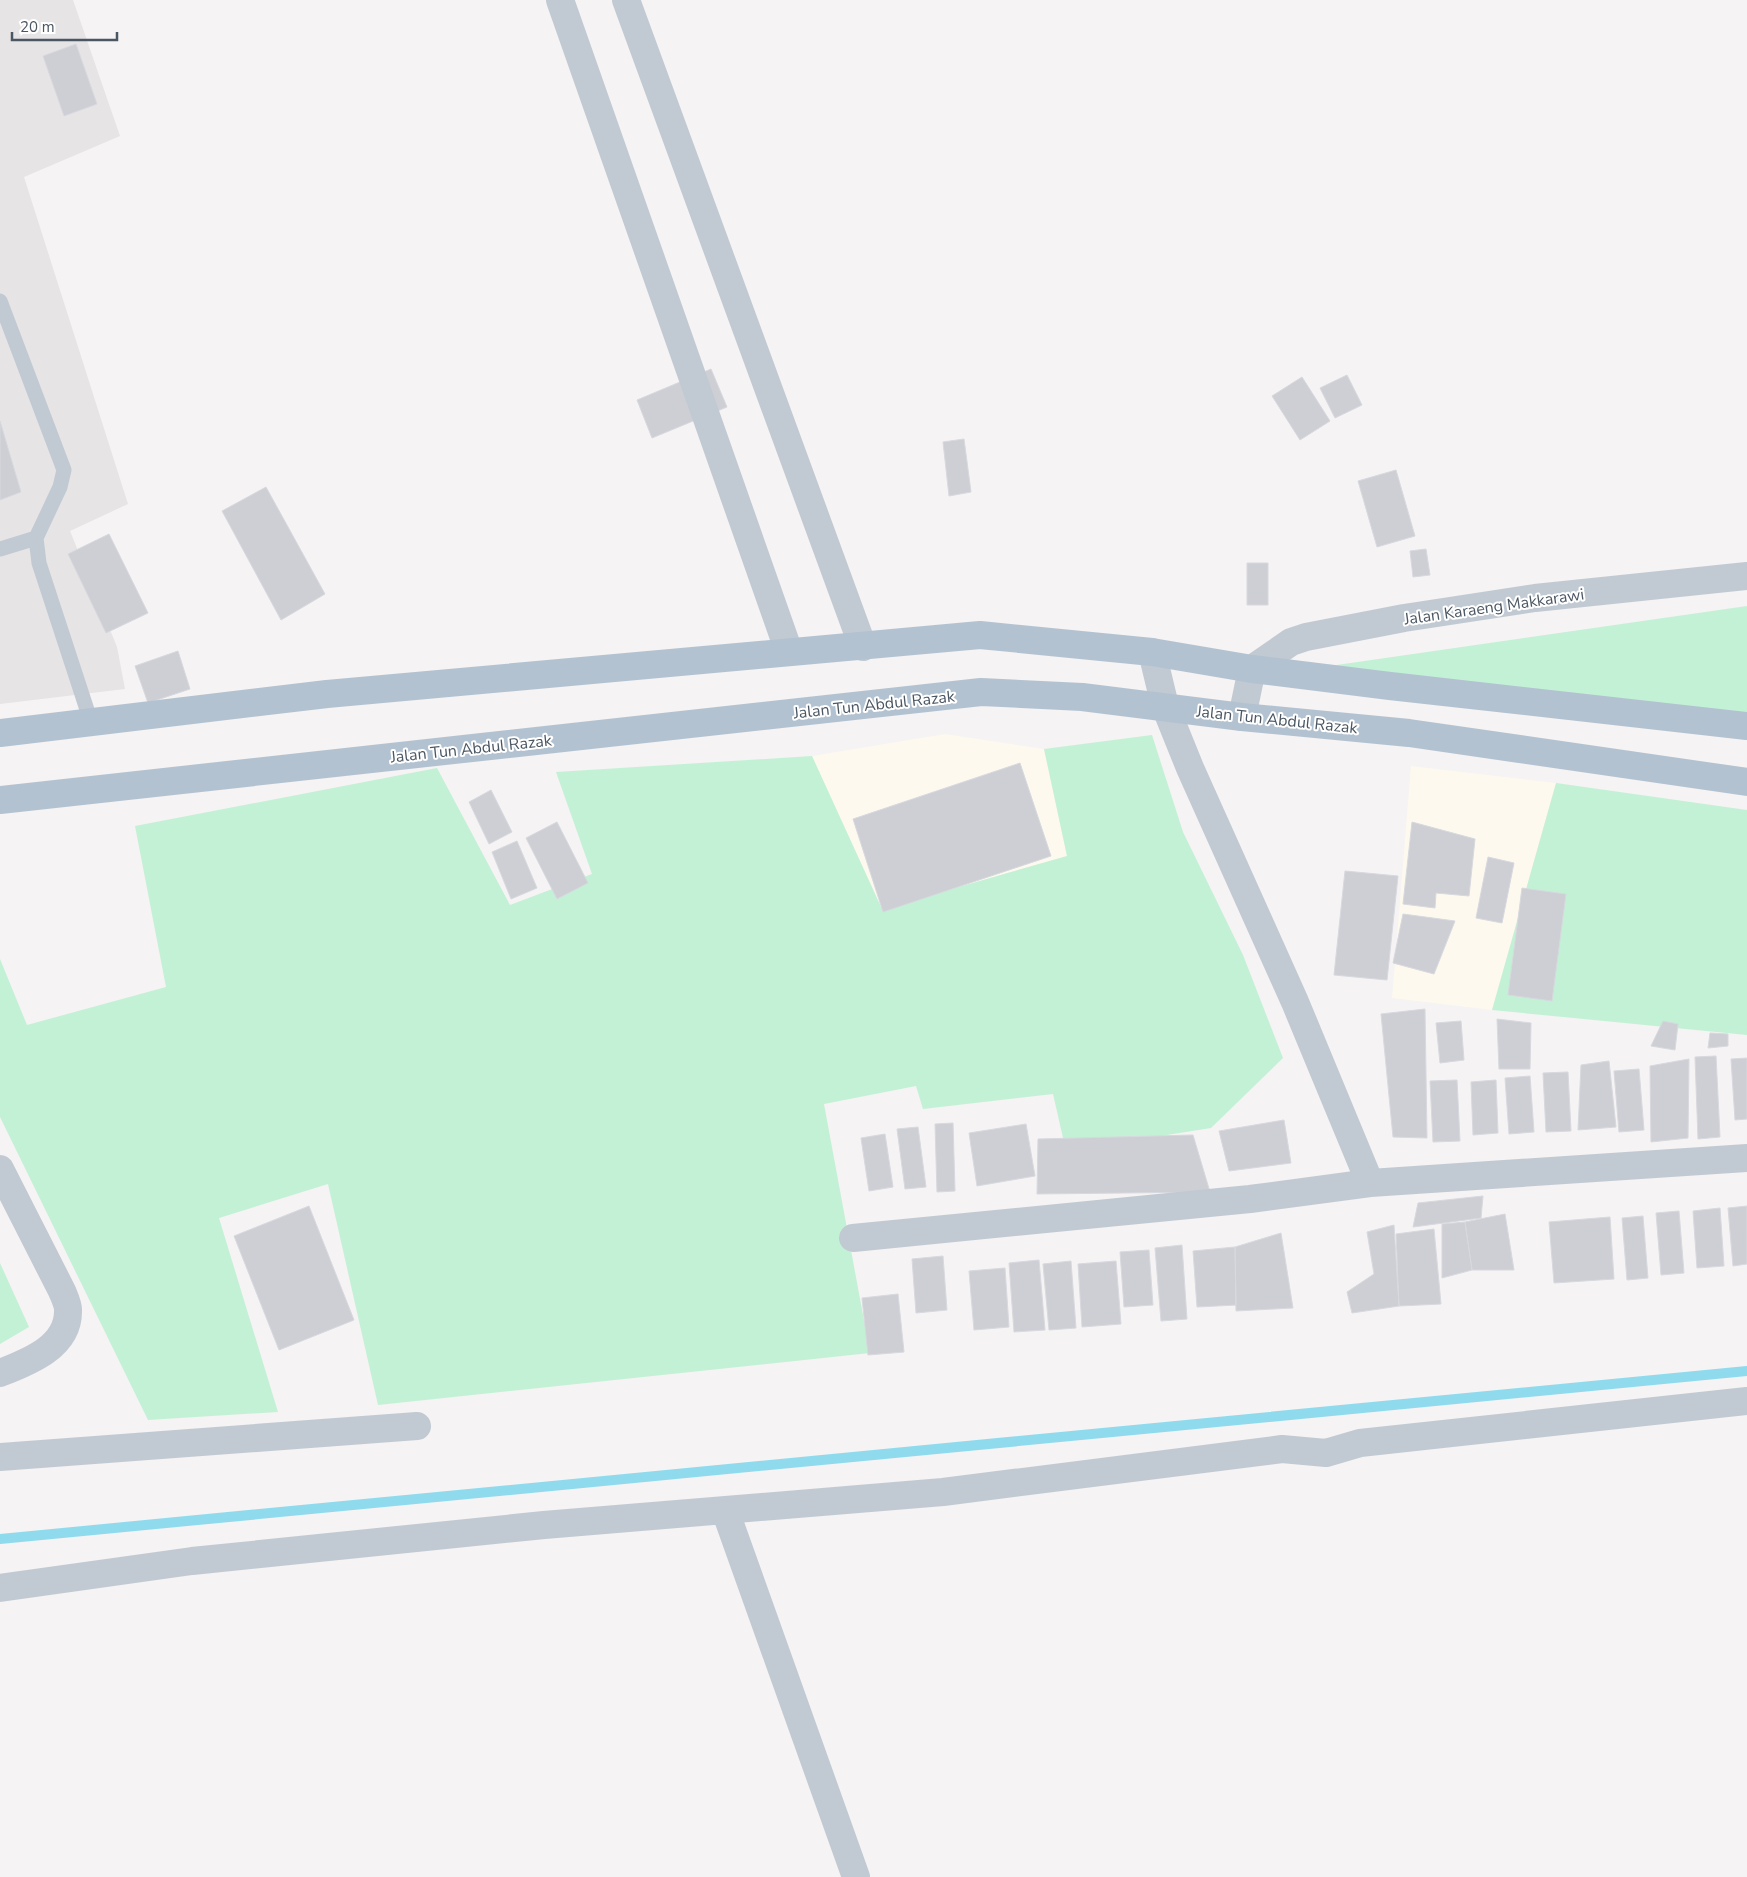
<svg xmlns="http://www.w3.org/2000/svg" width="1747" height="1877" viewBox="0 0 1747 1877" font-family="'Nunito Sans',sans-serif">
  <rect width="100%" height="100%" fill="#f5f3f3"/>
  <path fill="#fdf9ef" d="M 945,734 L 1044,749 L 1067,856 L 882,909 L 812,756 Z
    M 1411,766 L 1556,783 L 1492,1010 L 1392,998 Z"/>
  <path fill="#e6e4e5" d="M 0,0 L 73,0 L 120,136 L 24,177 L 128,504 L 70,531 L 117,647 L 125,689 L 0,704 Z"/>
  <path fill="#c3f1d5" d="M 1747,606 L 1747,731 L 1302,670 Z
    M 1152,735 L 1183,832 L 1243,955 L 1283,1058 L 1211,1128 L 1066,1151 L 1053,1094 L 923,1109 L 916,1086 L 824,1104 L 870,1353 L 378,1405 L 328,1184 L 219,1218 L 278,1412 L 148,1420 L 0,1117 L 0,959 L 27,1025 L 166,987 L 135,826 L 437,768 L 510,905 L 592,874 L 556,772 L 812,756 L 882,909 L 1067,856 L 1044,749 Z
    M 1556,783 L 1747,810 L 1747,1035 L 1492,1010 Z
    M 0,1263 L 29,1327 L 0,1344 Z"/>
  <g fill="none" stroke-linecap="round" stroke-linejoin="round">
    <path stroke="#90daee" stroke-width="10" d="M 0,1539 L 1747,1371"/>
  </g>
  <path fill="#cdcfd5" stroke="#d7d9de" d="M 76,44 L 97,104 L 64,116 L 43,56 Z
    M 711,369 L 727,407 L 652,438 L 637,400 Z
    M 1347,375 L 1362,405 L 1335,418 L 1320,388 Z
    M 1302,377 L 1330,421 L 1300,440 L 1272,396 Z
    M 0,421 L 21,492 L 0,500 Z
    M 964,439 L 971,492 L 949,496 L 943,442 Z
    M 1396,470 L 1415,536 L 1377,547 L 1358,481 Z
    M 266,487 L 325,594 L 281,620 L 222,511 Z
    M 109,534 L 148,613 L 106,633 L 68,554 Z
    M 1426,549 L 1430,575 L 1413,577 L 1410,551 Z
    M 1247,563 L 1268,563 L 1268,605 L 1247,605 Z
    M 178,651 L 190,689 L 148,703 L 135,666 Z
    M 1020,763 L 1051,856 L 883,912 L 853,819 Z
    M 491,790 L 512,832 L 489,844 L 469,802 Z
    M 557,822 L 588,883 L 557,899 L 526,838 Z
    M 1412,822 L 1475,839 L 1469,896 L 1436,893 L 1435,908 L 1403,904 Z
    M 517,841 L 537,888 L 511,899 L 492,852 Z
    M 1488,857 L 1514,863 L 1502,923 L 1476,918 Z
    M 1345,871 L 1398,876 L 1387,980 L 1334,975 Z
    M 1522,888 L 1566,894 L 1552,1001 L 1508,995 Z
    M 1403,914 L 1455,921 L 1434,974 L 1393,963 Z
    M 1425,1009 L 1427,1138 L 1393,1137 L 1381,1014 Z
    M 1497,1019 L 1531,1023 L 1530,1069 L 1499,1069 Z
    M 1461,1021 L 1464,1060 L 1440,1063 L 1436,1023 Z
    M 1663,1021 L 1678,1024 L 1675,1050 L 1651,1046 Z
    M 1710,1033 L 1728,1034 L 1728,1046 L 1708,1048 Z
    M 1716,1056 L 1720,1137 L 1698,1139 L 1695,1057 Z
    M 1747,1058 L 1747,1119 L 1735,1120 L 1731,1059 Z
    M 1689,1059 L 1688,1138 L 1651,1142 L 1650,1066 Z
    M 1609,1061 L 1616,1127 L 1578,1130 L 1581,1065 Z
    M 1639,1069 L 1644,1130 L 1619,1132 L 1614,1071 Z
    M 1568,1072 L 1571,1131 L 1546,1132 L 1543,1073 Z
    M 1530,1076 L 1534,1132 L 1509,1134 L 1505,1078 Z
    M 1457,1080 L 1460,1141 L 1433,1142 L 1430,1081 Z
    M 1496,1080 L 1498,1133 L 1473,1135 L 1471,1082 Z
    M 1284,1120 L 1291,1163 L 1229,1171 L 1219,1131 Z
    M 953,1123 L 955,1191 L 937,1192 L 935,1124 Z
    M 1026,1124 L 1035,1176 L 977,1186 L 969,1133 Z
    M 918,1127 L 926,1187 L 905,1189 L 897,1129 Z
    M 885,1134 L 893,1187 L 869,1191 L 861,1138 Z
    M 1193,1135 L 1210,1192 L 1037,1194 L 1038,1139 Z
    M 1483,1196 L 1481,1218 L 1413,1227 L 1418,1203 Z
    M 309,1206 L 354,1320 L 279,1350 L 234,1236 Z
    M 1747,1206 L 1747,1264 L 1733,1266 L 1728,1208 Z
    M 1720,1208 L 1724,1266 L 1697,1268 L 1693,1211 Z
    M 1679,1211 L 1684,1273 L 1661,1275 L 1656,1213 Z
    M 1505,1214 L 1514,1270 L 1472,1270 L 1465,1222 Z
    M 1643,1216 L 1648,1278 L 1627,1280 L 1622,1218 Z
    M 1610,1217 L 1614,1279 L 1554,1283 L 1549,1222 Z
    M 1465,1222 L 1472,1270 L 1442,1278 L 1442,1224 Z
    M 1394,1225 L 1399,1306 L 1352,1313 L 1347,1292 L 1374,1274 L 1367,1232 Z
    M 1434,1229 L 1441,1304 L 1399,1306 L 1396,1234 Z
    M 1281,1233 L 1293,1308 L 1236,1311 L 1235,1247 Z
    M 1182,1245 L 1187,1319 L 1161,1321 L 1155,1248 Z
    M 1235,1247 L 1236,1305 L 1197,1307 L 1193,1251 Z
    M 1149,1250 L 1153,1305 L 1124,1307 L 1120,1252 Z
    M 943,1256 L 947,1310 L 916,1313 L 912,1259 Z
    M 1039,1260 L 1045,1330 L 1014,1332 L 1009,1263 Z
    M 1071,1261 L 1076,1328 L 1049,1330 L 1043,1264 Z
    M 1116,1261 L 1121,1324 L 1082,1327 L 1078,1264 Z
    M 1005,1268 L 1009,1327 L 974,1330 L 969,1271 Z
    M 898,1294 L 904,1352 L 868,1355 L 862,1298 Z"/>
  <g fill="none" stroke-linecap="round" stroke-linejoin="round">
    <path stroke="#c1cad2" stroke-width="15" d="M 0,301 L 64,470 L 60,487 L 36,538
      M 0,549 L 36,538 L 39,563 L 91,722"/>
    <path stroke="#c1cad2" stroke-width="28" d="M 560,0 L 789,652
      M 626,0 L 863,647
      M 1152,652 L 1165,706 L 1190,768 L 1295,1002 L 1370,1183
      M 1242,717 L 1252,669 L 1291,642 L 1306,637 L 1404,618 L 1535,598 L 1747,576
      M 0,1169 L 62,1291 C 64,1296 68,1304 68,1310 C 69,1347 28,1362 0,1373
      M 853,1238 L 1250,1199 L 1370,1183 L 1747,1158
      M 0,1457 L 417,1426
      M 725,1510 L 856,1877
      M 0,1588 L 192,1561 L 544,1525 L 943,1492 L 1282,1449 L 1326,1453 L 1360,1443 L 1747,1401"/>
    <path stroke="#b3c2d1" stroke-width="28" d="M 0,733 L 327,694 L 980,635 L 1152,652 L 1252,669 L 1390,686 L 1747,726
      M 0,800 L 981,692 L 1082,697 L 1242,717 L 1409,733 L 1747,782"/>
  </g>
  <g text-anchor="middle" stroke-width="4" stroke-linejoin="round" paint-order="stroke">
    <g font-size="16" fill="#4a5661" stroke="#fff">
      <text transform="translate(1494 606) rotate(-8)" y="6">Jalan Karaeng Makkarawi</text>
      <text transform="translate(874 704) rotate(-6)" y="6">Jalan Tun Abdul Razak</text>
      <text transform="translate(1277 719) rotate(6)" y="6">Jalan Tun Abdul Razak</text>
      <text transform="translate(471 748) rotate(-6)" y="6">Jalan Tun Abdul Razak</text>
    </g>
  </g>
  <path d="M12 32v8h105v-8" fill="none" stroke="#4a5661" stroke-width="2.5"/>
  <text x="20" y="32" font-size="15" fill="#4a5661" stroke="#ffffff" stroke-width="4" paint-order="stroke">20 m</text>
</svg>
